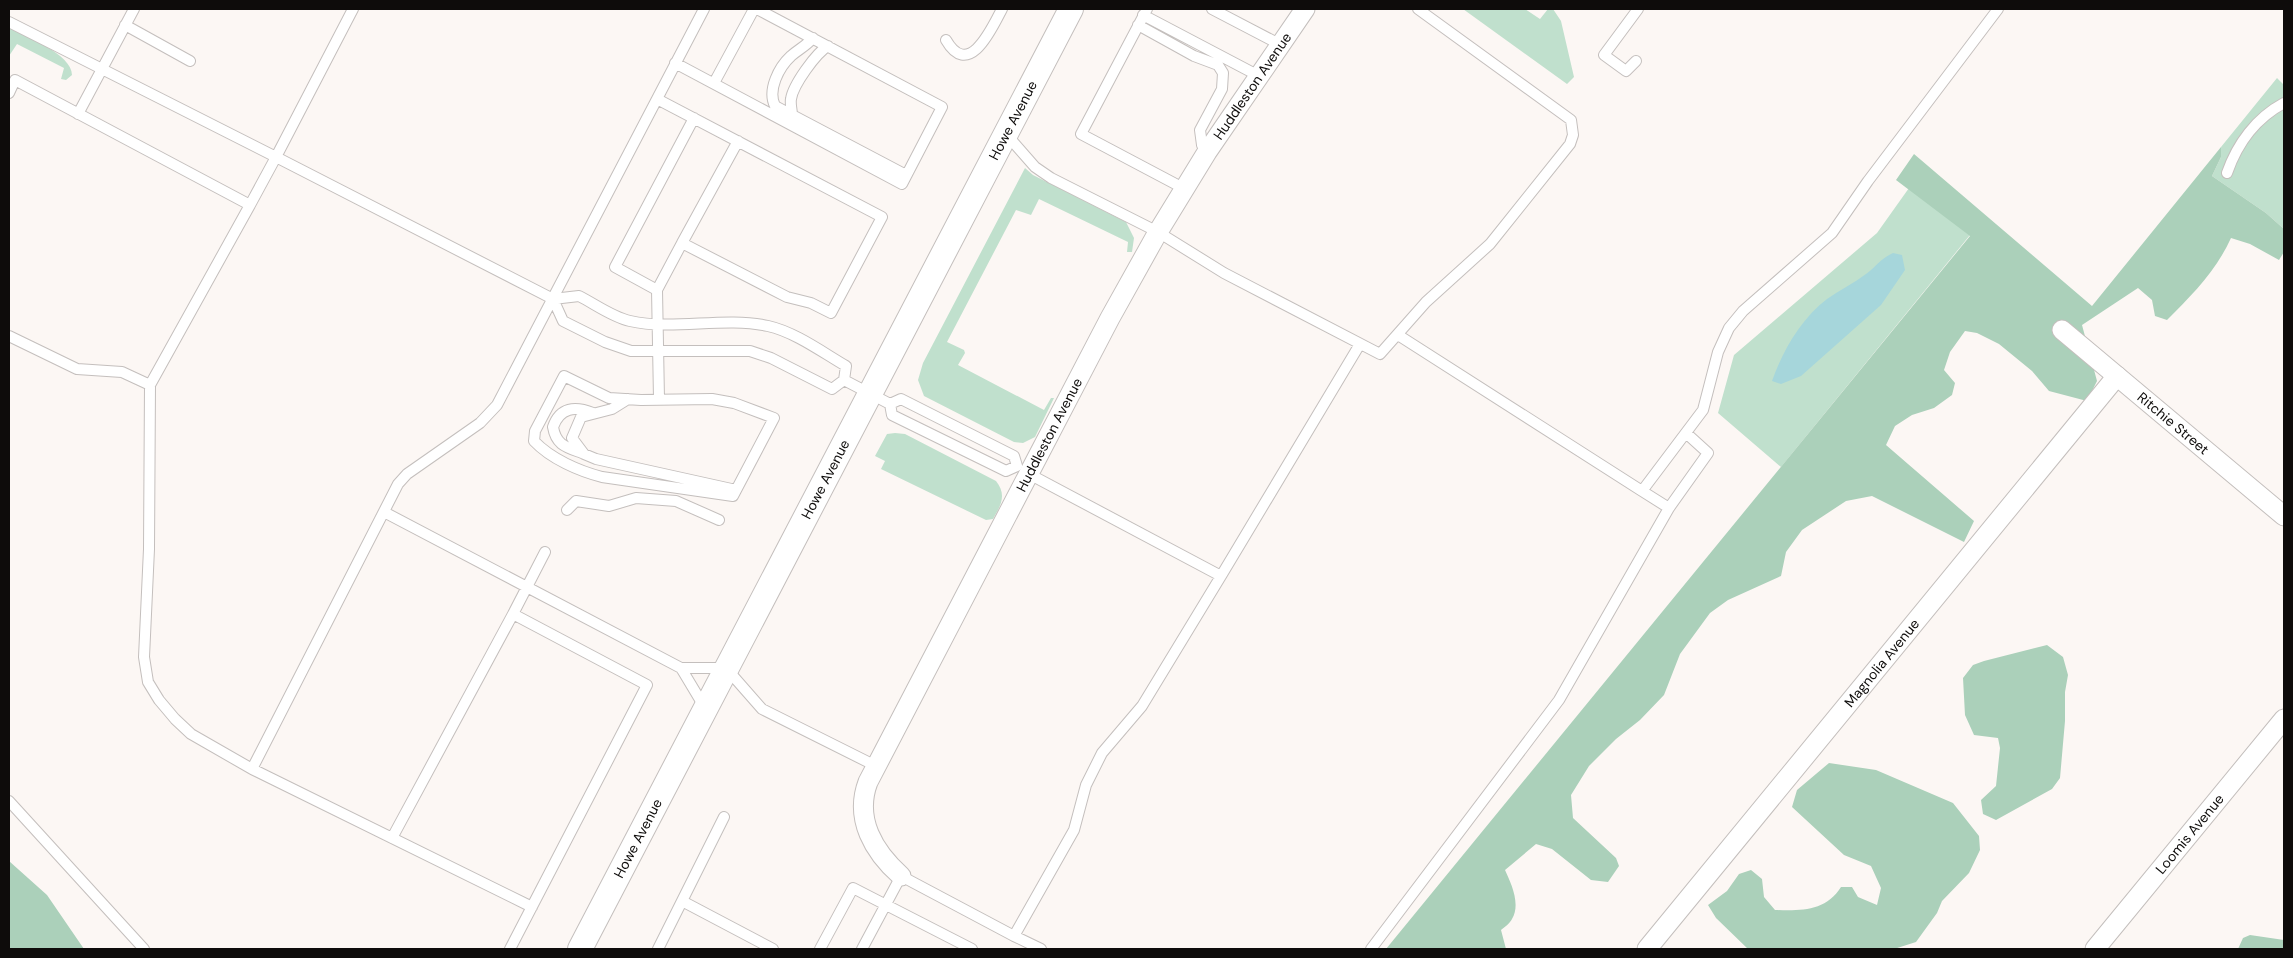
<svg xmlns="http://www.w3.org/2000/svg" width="2293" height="958" viewBox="0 0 2293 958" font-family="'DM Sans',sans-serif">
  <rect width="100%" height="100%" fill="#fcf7f4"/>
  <path fill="#c0e0cd" d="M 1463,9 L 1525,9 L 1540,19 L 1548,9 L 1553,9 L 1561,21 L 1574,77 L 1567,84 Z
    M 9,28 C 26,37 72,54 72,75 L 66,80 L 61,79 L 64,68 L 17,44 L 9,56 Z
    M 2277,78 L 2284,85 L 2284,229 L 2266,213 L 2212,176 L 2221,157 L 2221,147 Z
    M 1025,168 L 1033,175 L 1126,222 L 1134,238 L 1132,252 L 1127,252 L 1128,242 L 1039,199 L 1031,215 L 1016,210 L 947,342 L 964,350 L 965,353 L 958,365 L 1044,410 L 1051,398 L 1054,398 L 1035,437 L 1023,443 L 1014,442 L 924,396 L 918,380 L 923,363 Z
    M 1909,188 L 1970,235 L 1781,467 L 1718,413 L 1734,355 L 1877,233 Z
    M 895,433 L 905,434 L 996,481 C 1007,495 1001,505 993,519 L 986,520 L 881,469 L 885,461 L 875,456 L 887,434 Z"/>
  <path fill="#abd0ba" d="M 2221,147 L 2221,157 L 2212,176 L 2266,213 L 2284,229 L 2284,252 L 2279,260 L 2250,244 L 2231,238 C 2216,271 2192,295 2167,320 L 2155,316 L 2152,300 L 2138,288 L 2082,325 L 2097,381 L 2087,401 L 2049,391 L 2032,371 L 1999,344 L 1977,333 L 1965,331 L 1950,352 L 1944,370 L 1955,383 L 1952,395 L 1934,408 L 1912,415 L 1895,426 L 1886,445 L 1974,521 L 1964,542 L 1872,496 L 1846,501 L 1802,530 L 1786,552 L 1781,576 L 1728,600 L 1710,613 L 1680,654 L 1664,695 L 1640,720 L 1616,739 L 1589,766 L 1571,795 L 1573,818 L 1616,858 L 1619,866 L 1608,882 L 1591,880 L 1552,849 L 1536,844 L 1505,870 C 1511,883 1521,904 1512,919 C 1510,923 1505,927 1501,930 L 1506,949 L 1386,949 L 1970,236 L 1896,180 L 1914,154 L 2092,306 Z
    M 2047,645 L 2063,657 L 2068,675 L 2065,692 L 2065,721 L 2060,778 L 2052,789 L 1996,820 L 1983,814 L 1981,800 L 1996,786 L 2000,748 L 1998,738 L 1974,735 L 1965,715 L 1963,678 L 1973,665 L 1984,661 Z
    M 1829,763 L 1876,770 L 1953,803 L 1979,836 L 1980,850 L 1969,873 L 1942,901 L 1937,913 L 1916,942 L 1894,949 L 1748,949 L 1716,918 L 1708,905 L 1727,891 L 1739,874 L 1751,870 L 1762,879 L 1764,897 L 1775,910 C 1801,911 1826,911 1841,887 L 1852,887 L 1858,897 L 1877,905 L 1881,888 L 1871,866 L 1844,855 L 1792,807 L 1797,790 Z
    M 9,861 L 47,895 L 84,949 L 9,949 Z
    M 2250,935 L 2284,940 L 2284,949 L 2238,949 L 2243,938 Z"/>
  <path fill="#a6d6db" d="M 1893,253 L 1902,255 L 1905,270 L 1881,305 L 1801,376 L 1781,384 L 1772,381 C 1783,350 1801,319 1827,299 C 1840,290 1854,283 1866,274 C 1877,266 1880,259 1893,253 Z"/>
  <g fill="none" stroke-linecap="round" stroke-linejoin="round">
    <g stroke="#c4bfbd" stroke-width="12">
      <path id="service" d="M 1147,9 L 1081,134 L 1185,189
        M 1212,9 L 1281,45
        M 1143,15 L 1259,76
        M 9,22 L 102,69 L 134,9
        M 125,25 L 190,61
        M 1138,25 L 1194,56 L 1218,65 L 1223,73 L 1222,89 L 1200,130 L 1202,145 L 1207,152
        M 813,38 C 806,46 799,49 791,56 C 779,67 767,90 775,106 L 906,175
        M 946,40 C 969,80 992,28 1002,9
        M 1636,61 L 1626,71 L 1604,55 L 1638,9
        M 675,63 L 902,184 L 942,107 L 757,9
        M 714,83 L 754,9
        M 9,93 L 15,80 L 250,205 L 150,385 L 149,549 L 144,657 L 148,682 L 159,700 L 175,719 L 191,734 L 252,769
        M 657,99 L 882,217 L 831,313 L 811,303 L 787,297 L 682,243 L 738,141
        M 78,114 L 102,69 L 276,157 L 353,9
        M 792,115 C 792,110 790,104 791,99 C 793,85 816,53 828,46
        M 1006,134 L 1035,167 L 1051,178 L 1158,232 L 1224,273 L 1380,354 L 1426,302 L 1490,244 L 1570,144 L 1573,135 L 1571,120 L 1418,9
        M 2227,173 C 2237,144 2256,118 2284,103
        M 250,205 L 276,157 L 553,299
        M 682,243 L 657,290 L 615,267 L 694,118
        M 657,290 L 659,399
        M 579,296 C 595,304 612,317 630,321 C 675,331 723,316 768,326 C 795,332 822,352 846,366 L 844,380 L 832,389 L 771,358 L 750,351 L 631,351 L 605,342 L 563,321 L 553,299 Z
        M 1398,335 L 1642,491 L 1703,410 L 1718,352 L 1729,328 L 1743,311 L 1832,233 L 1868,181 L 1998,9
        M 9,336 L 77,369 L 122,372 L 150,385
        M 564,376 L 609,398 L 641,400 L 712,399 L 734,403 L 774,418 L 733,496 L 602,477 C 579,471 551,459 534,441 L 535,431 Z
        M 844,380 L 890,404
        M 628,399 L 612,409 L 581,417 L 572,438 L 584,454 L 596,459 L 736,490
        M 901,399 L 1014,456 L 1017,466 L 1006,471 L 892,415 L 890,404 Z
        M 582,453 C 566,447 556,445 553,427 C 560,407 575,406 593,413
        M 1029,474 L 1221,576 L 1360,344
        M 1642,491 L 1669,508 L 1708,453 L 1686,433
        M 567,510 L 576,501 L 609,506 L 636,498 L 676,501 L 719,520
        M 384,512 L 681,668 L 726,668 L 762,709 L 876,766
        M 513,614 L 545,552
        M 681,668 L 705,708
        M 9,801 L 144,949
        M 392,838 L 513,614 L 647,685 L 510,949
        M 682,901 L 724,817
        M 532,907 L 252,769 L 398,484 L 407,474 L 480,423 L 497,405 L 704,9
        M 1014,936 L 1041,949
        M 658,949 L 682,901 L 773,949
        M 820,949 L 853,888 L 972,949
        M 862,949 L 901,876 L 1014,936 L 1074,830 L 1086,785 L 1102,753 L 1142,706 L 1221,576
        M 1371,949 L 1559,700 L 1669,508"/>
    </g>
    <g stroke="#c4bfbd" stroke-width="21">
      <g id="minor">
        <path id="s1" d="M 2062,330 L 2284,516"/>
        <path id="s2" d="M 901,876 C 874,852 854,819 868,782 L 1110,318 L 1158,232 L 1207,152 L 1305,9"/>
        <path id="s3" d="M 1647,949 L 2117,376"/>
        <path id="s4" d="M 2095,949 L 2284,719"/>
      </g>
    </g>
    <g stroke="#c4bfbd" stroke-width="26">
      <g id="tertiary">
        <path id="s5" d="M 580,949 L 1071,9"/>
      </g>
    </g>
    <use href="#service" stroke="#fff" stroke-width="10"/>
    <use href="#minor" stroke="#fff" stroke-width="19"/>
    <use href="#tertiary" stroke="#fff" stroke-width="24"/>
  </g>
  <g text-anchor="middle" stroke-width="4" stroke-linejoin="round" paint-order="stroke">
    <g font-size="14" fill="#0e0c0b" stroke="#fff">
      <text dy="5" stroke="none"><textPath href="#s2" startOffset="902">Huddleston Avenue</textPath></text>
      <text dy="5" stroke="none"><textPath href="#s5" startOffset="935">Howe Avenue</textPath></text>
      <text dy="5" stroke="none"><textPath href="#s1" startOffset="145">Ritchie Street</textPath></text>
      <text dy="5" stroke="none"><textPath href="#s2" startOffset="498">Huddleston Avenue</textPath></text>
      <text dy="5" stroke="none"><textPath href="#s5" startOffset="530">Howe Avenue</textPath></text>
      <text dy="5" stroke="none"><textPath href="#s3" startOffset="370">Magnolia Avenue</textPath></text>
      <text dy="5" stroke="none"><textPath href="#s4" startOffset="149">Loomis Avenue</textPath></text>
      <text dy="5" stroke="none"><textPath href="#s5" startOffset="125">Howe Avenue</textPath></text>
    </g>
  </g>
  <rect width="2293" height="958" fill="none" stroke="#0e0c0b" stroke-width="20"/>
</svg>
